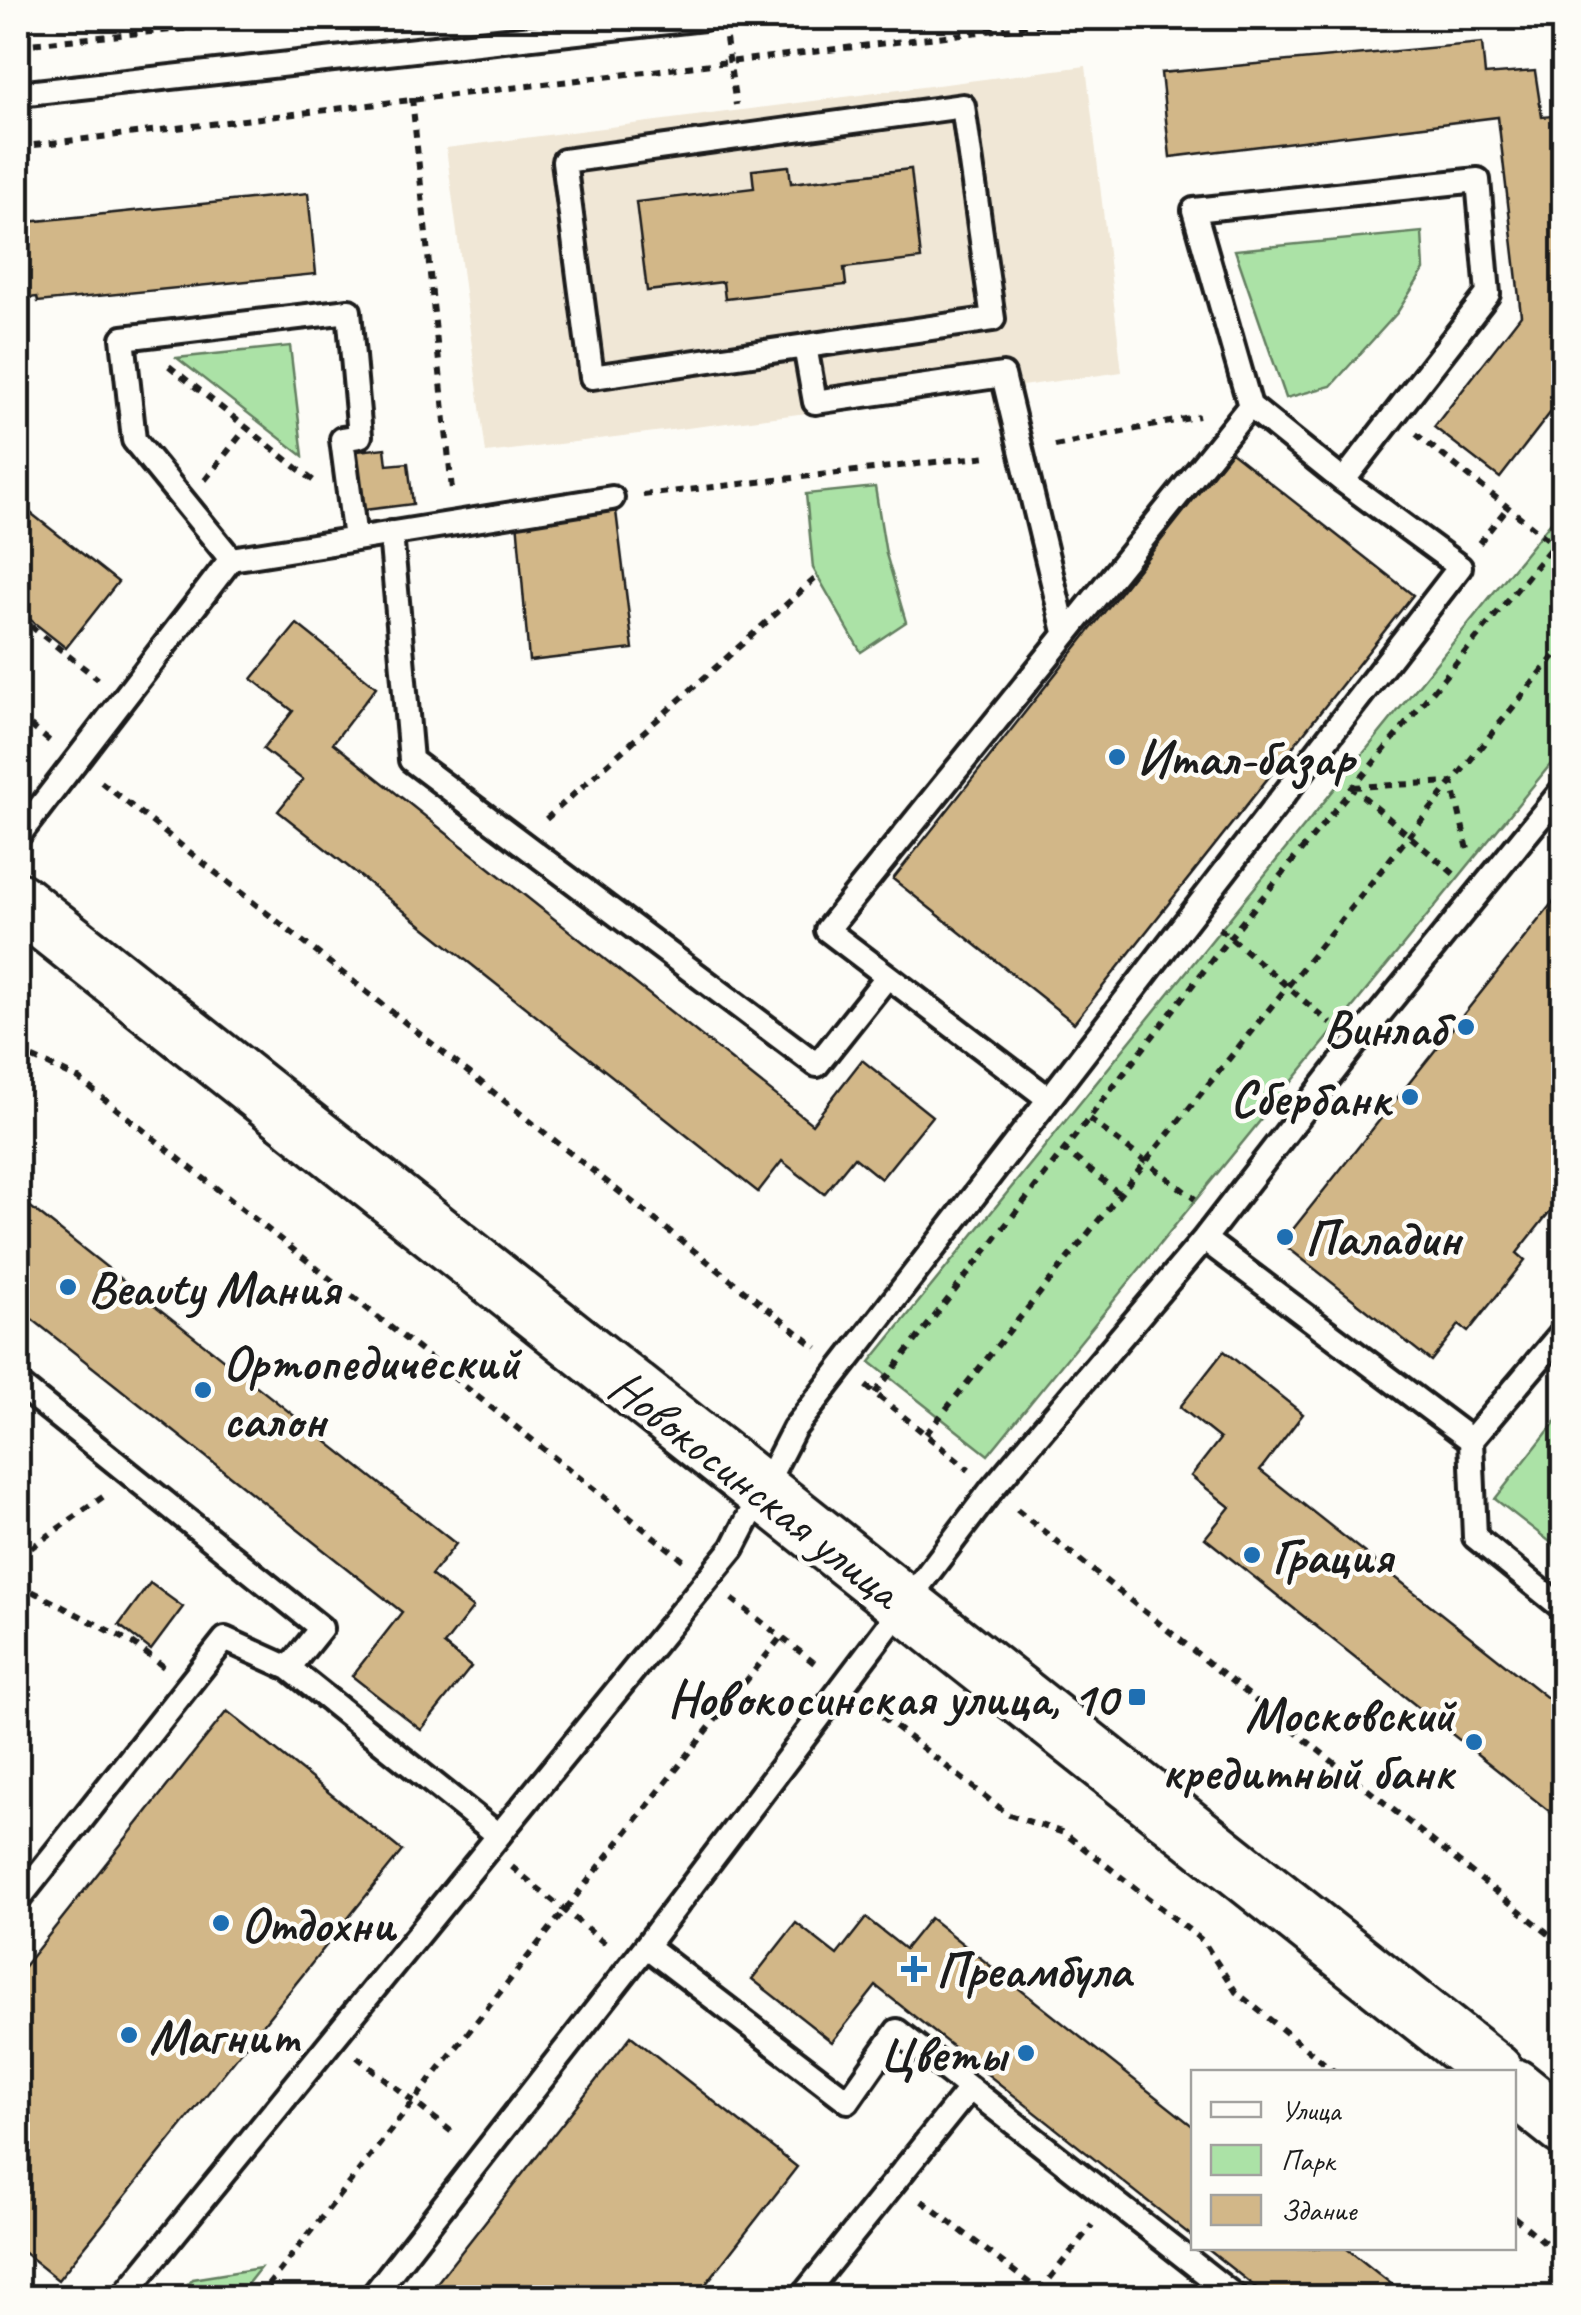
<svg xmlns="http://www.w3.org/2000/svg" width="1581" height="2315" viewBox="0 0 1581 2315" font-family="Caveat,sans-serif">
  <rect width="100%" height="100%" fill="#fdfcf7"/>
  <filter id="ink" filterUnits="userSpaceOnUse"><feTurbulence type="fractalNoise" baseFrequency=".01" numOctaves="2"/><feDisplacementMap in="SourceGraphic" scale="20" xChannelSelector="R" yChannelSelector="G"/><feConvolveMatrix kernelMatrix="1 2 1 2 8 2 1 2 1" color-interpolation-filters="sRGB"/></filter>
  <g filter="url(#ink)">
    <path fill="#f0e7d6" d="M 1086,66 L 1122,372 L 1022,386 L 1027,421 L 999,427 L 991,390 L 486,453 L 446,148 Z"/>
    <path fill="#abe2a6" stroke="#647f61" stroke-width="2.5" d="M 1422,232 L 1424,270 L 1397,313 L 1331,386 L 1286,398 L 1235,250 Z
      M 290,346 L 303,456 L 177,358 Z
      M 875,487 L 886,554 L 906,622 L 861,652 L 813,568 L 806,494 Z
      M 1563,507 L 1563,749 L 988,1455 L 870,1362 Z
      M 1563,1412 L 1563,1552 L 1495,1499 Z
      M 260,2268 L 237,2297 L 177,2297 L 192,2279 Z"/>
    <path fill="#d2b788" stroke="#1c1c1c" stroke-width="2.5" d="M 1482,43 L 1485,75 L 1535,71 L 1542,117 L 1564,115 L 1564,328 L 1553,341 L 1564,349 L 1564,395 L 1500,478 L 1434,427 L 1521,315 L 1498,117 L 1170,157 L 1161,73 Z
      M 789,166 L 791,183 L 911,169 L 921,259 L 844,268 L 846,285 L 725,299 L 723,282 L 647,291 L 636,202 L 754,188 L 752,170 Z
      M 308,193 L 316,274 L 38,302 L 37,297 L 18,299 L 18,223 Z
      M 385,448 L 387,465 L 408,463 L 413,504 L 364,510 L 357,451 Z
      M 1231,452 L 1413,595 L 1074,1023 L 893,879 Z
      M 18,503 L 118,582 L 66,648 L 18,610 Z
      M 616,511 L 633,649 L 529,661 L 517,520 Z
      M 297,624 L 376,687 L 333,743 L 812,1124 L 862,1060 L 932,1116 L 881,1179 L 854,1157 L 824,1194 L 782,1161 L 758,1192 L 278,811 L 303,780 L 263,749 L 293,711 L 252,679 Z
      M 1564,888 L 1564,1203 L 1559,1200 L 1517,1253 L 1525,1260 L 1468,1332 L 1459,1325 L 1431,1361 L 1282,1243 Z
      M 18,1197 L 456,1544 L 431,1575 L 473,1608 L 444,1645 L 471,1667 L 421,1730 L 352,1676 L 402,1612 L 18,1308 Z
      M 1224,1351 L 1303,1414 L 1260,1470 L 1564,1711 L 1564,1823 L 1205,1538 L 1230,1507 L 1191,1476 L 1220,1439 L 1180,1407 Z
      M 150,1583 L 183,1607 L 151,1650 L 119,1625 Z
      M 227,1711 L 402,1851 L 58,2280 L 18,2248 L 18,1974 Z
      M 866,1918 L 905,1949 L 930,1918 L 1194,2127 L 1194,2238 L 876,1986 L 832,2042 L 752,1979 L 796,1923 L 837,1955 Z
      M 631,2036 L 797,2167 L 695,2298 L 425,2298 Z
      M 1206,2248 L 1346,2248 L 1409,2298 L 1269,2298 Z"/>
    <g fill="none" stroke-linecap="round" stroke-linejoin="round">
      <g stroke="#1c1c1c" stroke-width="30">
        <path id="service" d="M 18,94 L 704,18
          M 963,106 L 993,319 L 592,377 L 564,161 Z
          M 805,346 L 815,402 L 1003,375 L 1065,632
          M 391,533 L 411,760 L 817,1065 L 887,977
          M 231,559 L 134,440 L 123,338 L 349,311 L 360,436 L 342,439 L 355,539
          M 18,836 L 231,559 L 612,498
          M 1049,1099 L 827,930 L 1250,406
          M 1204,1239 L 1471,1440
          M 1564,1330 L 1471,1440 L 1475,1537 L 1564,1609
          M 18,1384 L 321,1628 L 289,1668 L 498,1835
          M 18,1900 L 225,1639 L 289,1668
          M 646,1946 L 848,2101 L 897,2031 L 1237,2298
          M 122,2298 L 733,1548 L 794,1429 L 1460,567 L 1343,481 L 1488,294 L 1478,180 L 1194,210 L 1250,406 L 1343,481
          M 371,2298 L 646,1946 L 992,1489 L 1204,1239 L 1355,1044 L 1564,788
          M 801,2298 L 970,2088"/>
      </g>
      <g stroke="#1c1c1c" stroke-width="62">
        <path id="tertiary" d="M 18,901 L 1495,2072
          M 1514,2087 L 1564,2127"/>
      </g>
      <path stroke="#1c1c1c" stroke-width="6" stroke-dasharray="8 8" stroke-linecap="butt" d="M 726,39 L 736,105
        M 18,45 L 294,18
        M 412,98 L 452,490
        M 18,147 L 1096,18
        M 169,366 L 315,482
        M 1416,434 L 1564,552
        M 1055,446 L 1199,416
        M 205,480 L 248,426
        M 643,495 L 988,456
        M 1479,543 L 1508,507
        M 18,616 L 98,679
        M 18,716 L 52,743
        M 1338,775 L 1454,874
        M 101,782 L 817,1348
        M 1353,787 L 1452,782 L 1469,854
        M 546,819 L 817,577
        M 1219,928 L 1331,1024
        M 18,1051 L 79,1079 L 683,1560
        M 1089,1119 L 1195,1199
        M 1062,1148 L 1120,1194
        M 866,1386 L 969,1470
        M 875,1393 L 1230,937 L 1564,532
        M 926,1434 L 1564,644
        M 1017,1510 L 1564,1946
        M 18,1557 L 107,1494
        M 18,1584 L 131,1642 L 164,1667
        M 732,1599 L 817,1665
        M 870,1707 L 1009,1815 L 1064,1833 L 1107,1866 L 1203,1941 L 1236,1992 L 1335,2072
        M 512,1867 L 607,1945
        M 357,2057 L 457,2136
        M 922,2201 L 1049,2298
        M 1514,2217 L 1564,2258
        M 1040,2291 L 1092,2225
        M 258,2298 L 781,1637"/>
      <use href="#service" stroke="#fdfcf7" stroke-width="22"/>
      <use href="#tertiary" stroke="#fdfcf7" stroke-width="55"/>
    </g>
  </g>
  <g fill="#1f6fb2" stroke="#fdfcf7" stroke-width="4">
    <circle cx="1117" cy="757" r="10"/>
    <circle cx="1466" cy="1027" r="10"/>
    <circle cx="1410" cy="1097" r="10"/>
    <circle cx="1285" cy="1237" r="10"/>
    <circle cx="68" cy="1287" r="10"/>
    <circle cx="203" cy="1390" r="10"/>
    <circle cx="1252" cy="1555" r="10"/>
    <rect x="1127" y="1687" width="20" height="20" rx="5"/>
    <circle cx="1474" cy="1742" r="10"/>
    <circle cx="221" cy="1923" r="10"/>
    <path d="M909 1954h10v10h10v10h-10v10h-10v-10h-10v-10h10z"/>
    <circle cx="129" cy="2035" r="10"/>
    <circle cx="1026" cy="2053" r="10"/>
  </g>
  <g text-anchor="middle" stroke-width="9" stroke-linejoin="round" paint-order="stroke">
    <g font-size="50" font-weight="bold" fill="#1c1c1c" stroke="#fdfcf7" text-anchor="start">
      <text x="1137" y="775">Итал-базар</text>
      <text x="1446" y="1045" text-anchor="end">Винлаб</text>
      <text x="1390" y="1115" text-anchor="end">Сбербанк</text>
      <text x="1305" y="1255">Паладин</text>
      <text x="88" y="1305">Beauty Мания</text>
      <text x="223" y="1379">Ортопедический<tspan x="223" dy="58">салон</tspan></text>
      <text x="1272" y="1573">Грация</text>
      <text x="1117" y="1715" text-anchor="end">Новокосинская улица, 10</text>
      <text x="1454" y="1731" text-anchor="end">Московский<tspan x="1454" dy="58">кредитный банк</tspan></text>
      <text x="241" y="1941">Отдохни</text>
      <text x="936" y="1987">Преамбула</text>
      <text x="149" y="2053">Магнит</text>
      <text x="1006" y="2071" text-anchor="end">Цветы</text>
    </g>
    <g font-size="50" fill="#1c1c1c" stroke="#fdfcf7">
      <text transform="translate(756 1487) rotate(38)" y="18">Новокосинская улица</text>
    </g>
  </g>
  <rect width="1581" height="2315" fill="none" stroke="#fdfcf7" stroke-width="60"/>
  <rect x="30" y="30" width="1521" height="2255" fill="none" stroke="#1c1c1c" stroke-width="4" filter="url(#ink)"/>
  <rect x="1191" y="2070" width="325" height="180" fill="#fdfcf7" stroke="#a3a29f" stroke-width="2.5"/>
  <rect x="1211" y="2102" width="50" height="15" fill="#fdfcf7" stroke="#a3a29f" stroke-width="2.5"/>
  <text x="1281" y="2120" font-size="30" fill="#1c1c1c">Улица</text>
  <rect x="1211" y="2145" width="50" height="30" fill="#abe2a6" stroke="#a3a29f" stroke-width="2.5"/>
  <text x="1281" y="2170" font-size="30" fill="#1c1c1c">Парк</text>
  <rect x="1211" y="2195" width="50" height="30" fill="#d2b788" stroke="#a3a29f" stroke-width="2.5"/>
  <text x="1281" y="2220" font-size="30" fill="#1c1c1c">Здание</text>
</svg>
